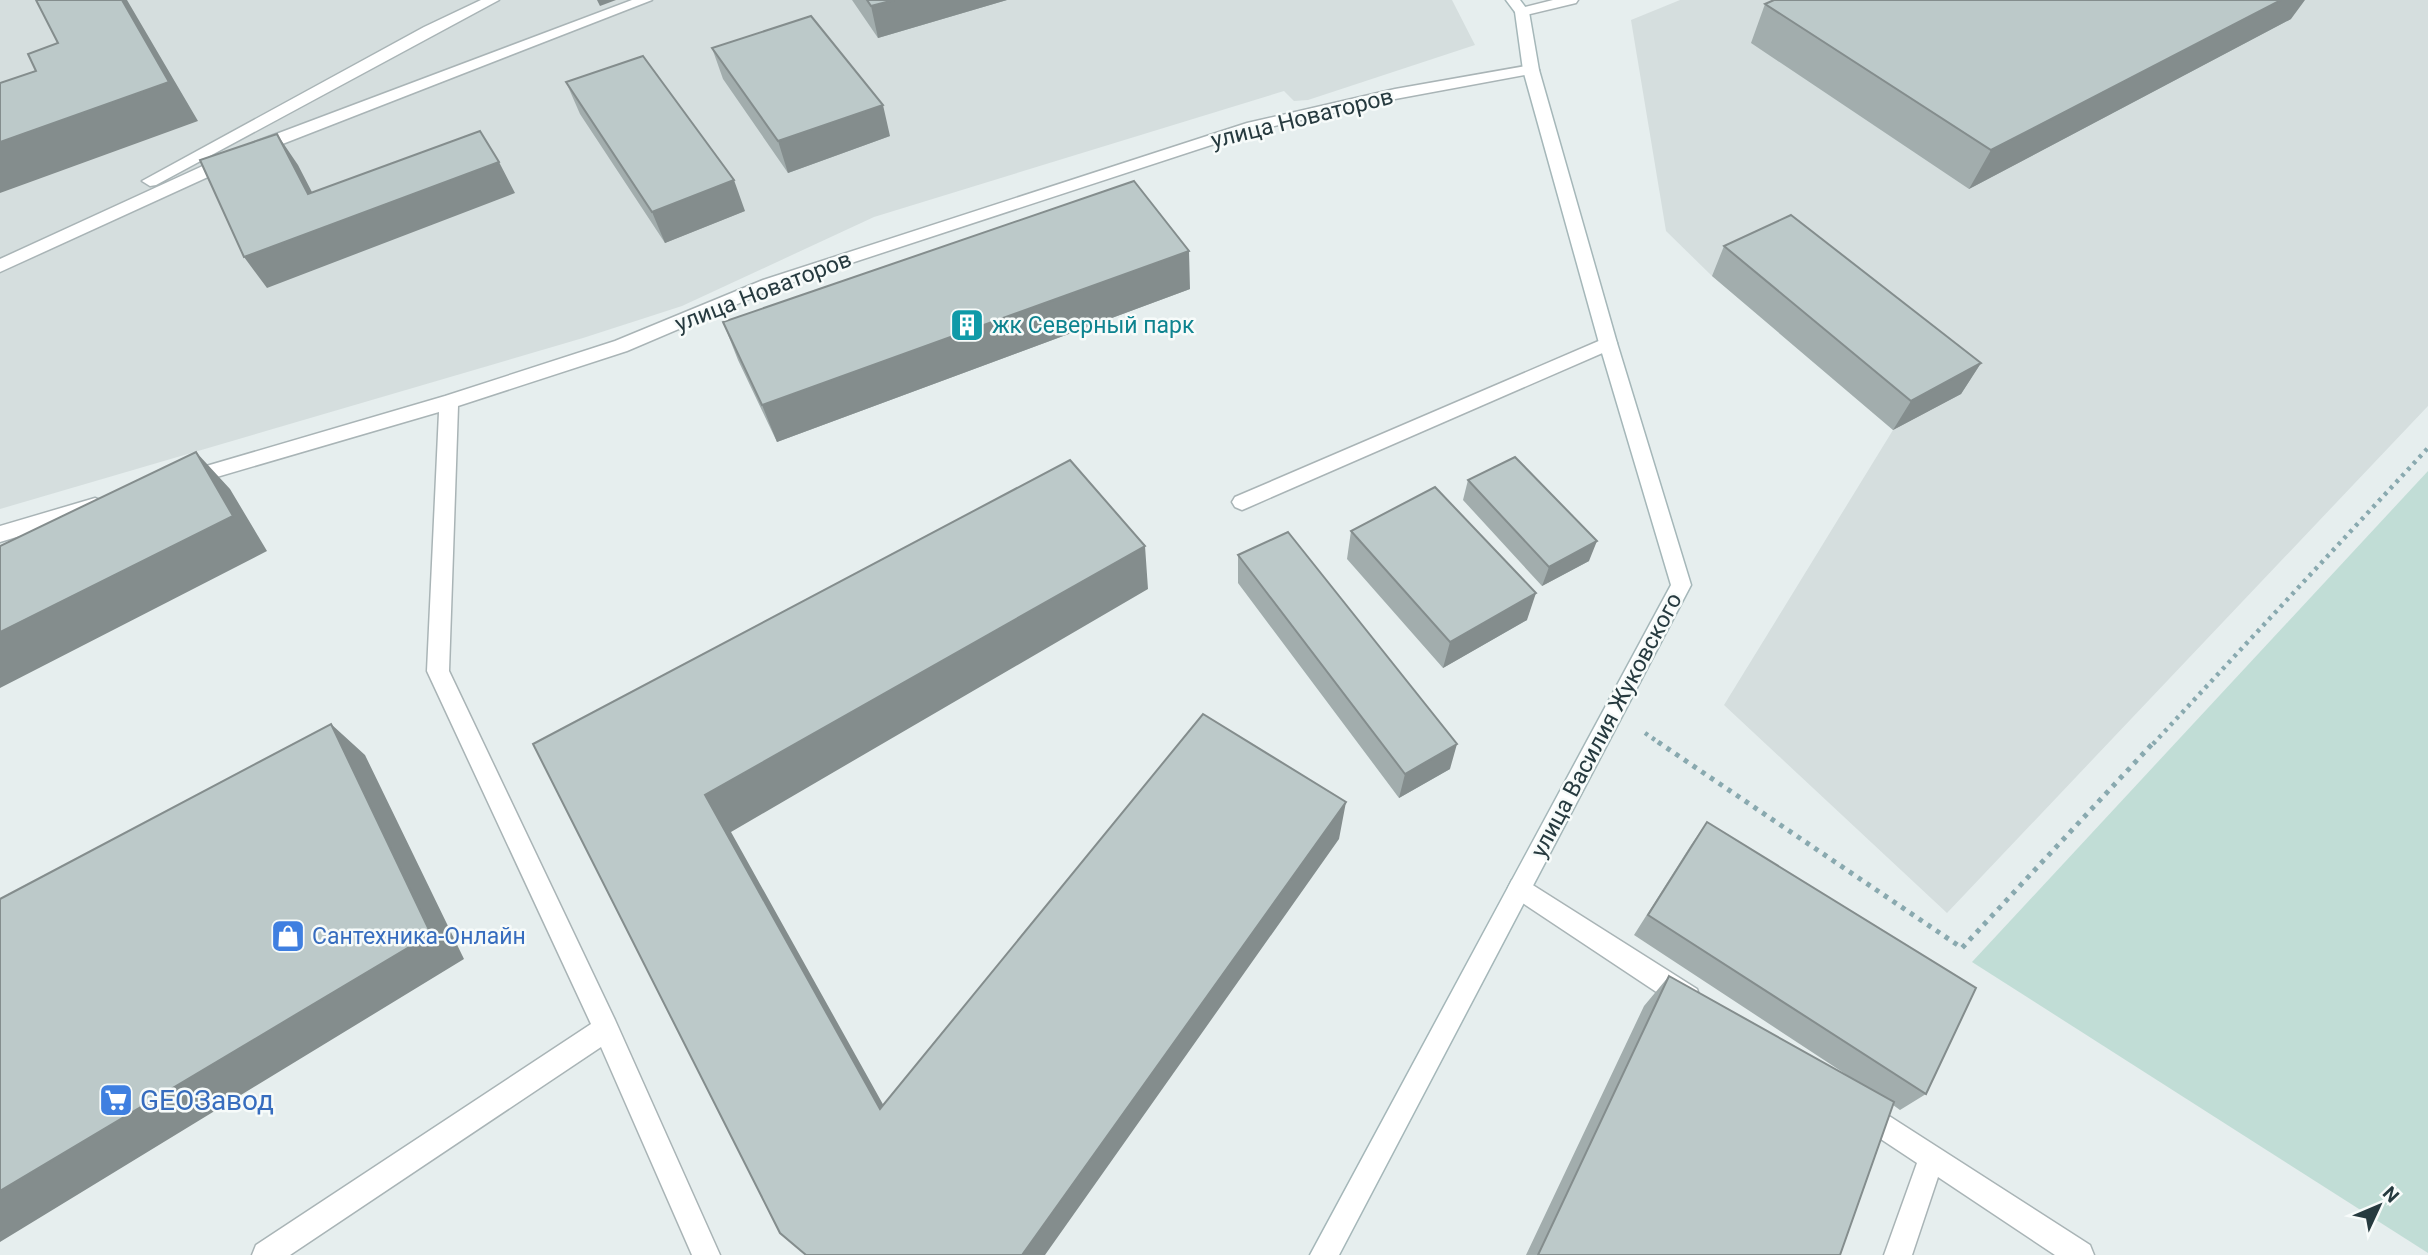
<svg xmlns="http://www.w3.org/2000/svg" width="2428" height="1255" viewBox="0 0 2428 1255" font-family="Roboto,sans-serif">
  <rect width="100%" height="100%" fill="#e6eeee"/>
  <path fill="#d5dede" d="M 0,0 L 1452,0 L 1475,45 L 1308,100 L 1294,101 L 1284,91 L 874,217 L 682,306 L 583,338 L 0,509 Z
    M 1680,0 L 2428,0 L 2428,406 L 1947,913 L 1724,705 L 1893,430 L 1712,276 L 1666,231 L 1631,20 Z"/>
  <path fill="#c1ddd6" d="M 2428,471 L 2428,1253 L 1972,962 Z"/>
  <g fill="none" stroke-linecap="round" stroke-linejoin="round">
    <g stroke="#a9b4b6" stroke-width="3">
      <path id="lane" d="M 1531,65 L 1536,67 L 1539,70 L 1536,73 L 1395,99 L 1257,130 L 775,288 L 627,351 L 458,406 L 449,671 L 615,1020 L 720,1255 L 692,1255 L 601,1047 L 290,1255 L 252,1255 L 256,1245 L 591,1024 L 427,671 L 439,412 L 186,486 L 179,484 L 176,479 L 179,474 L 445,396 L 615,341 L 763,280 L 1247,123 L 1395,89 Z
        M 1608,337 L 1614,338 L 1617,343 L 1614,348 L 1249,507 L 1242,510 L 1235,507 L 1232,502 L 1235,497 Z
        M 95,498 L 102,501 L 105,506 L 102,511 L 0,542 L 0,526 Z
        M 1520,877 L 1697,989 L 1700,998 L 1697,1007 L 1688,1010 L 1679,1007 L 1512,896 L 1508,888 L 1512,880 Z
        M 1861,1098 L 2090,1245 L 2094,1255 L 2055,1255 L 1938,1177 L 1912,1255 L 1884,1255 L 1917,1163 L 1852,1120 L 1848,1111 L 1852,1102 Z"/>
    </g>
    <g stroke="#a9b4b6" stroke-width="3">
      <path id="street" d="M 481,0 L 499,0 L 156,185 L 150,186 L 142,181 L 424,27 Z
        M 632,0 L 652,0 L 267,150 L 0,272 L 0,259 L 255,142 Z
        M 1553,0 L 1578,0 L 1576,3 L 1522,16 L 1515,12 L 1517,9 Z"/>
    </g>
    <g stroke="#a5b7b9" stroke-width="3">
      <path id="secondary" d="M 1506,0 L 1520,0 L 1529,12 L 1539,70 L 1617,343 L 1691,585 L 1339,1255 L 1310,1255 L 1671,585 L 1599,343 L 1523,70 L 1515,12 Z"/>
    </g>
    <path stroke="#89a9af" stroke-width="4.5" stroke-dasharray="3.5 5" stroke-linecap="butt" d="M 1645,733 L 1661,744
      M 2153,744 L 2428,448"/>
    <path stroke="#89a9af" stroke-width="5" stroke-dasharray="4.5 6" stroke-linecap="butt" d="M 1658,742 L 1962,948 L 2154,742"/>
    <use href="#lane" fill="#fff" fill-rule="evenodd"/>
    <use href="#street" fill="#fff" fill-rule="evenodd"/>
    <use href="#secondary" fill="#fff" fill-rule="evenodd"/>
  </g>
  <path fill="#a2adad" d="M 852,0 L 1007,0 L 878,38 Z
    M 1765,4 L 2291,19 L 1969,189 L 1751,43 Z
    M 712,48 L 890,136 L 788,173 L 723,79 Z
    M 566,82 L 745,211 L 665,243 L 580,114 Z
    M 1724,246 L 1981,363 L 1961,394 L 1893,430 L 1712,276 Z
    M 1190,289 L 777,442 L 738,360 L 723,322 Z
    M 1468,480 L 1589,561 L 1542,586 L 1463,500 Z
    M 1351,531 L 1527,620 L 1443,668 L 1347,559 Z
    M 1238,555 L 1450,769 L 1399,798 L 1238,583 Z
    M 1707,822 L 1926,1094 L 1900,1110 L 1893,1105 L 1840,1255 L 1526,1255 L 1644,1006 L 1669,976 L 1853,1079 L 1634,935 L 1691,845 Z"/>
  <path fill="#848d8d" d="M 122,0 L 127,0 L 198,121 L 0,193 L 0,142 Z
    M 597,0 L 616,0 L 600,6 Z
    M 894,0 L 1007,0 L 878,38 L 871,6 Z
    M 2281,0 L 2305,0 L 2291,19 L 1969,189 L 1991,150 Z
    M 883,105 L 890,136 L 788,173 L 778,141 Z
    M 277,134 L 298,165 L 329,225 L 308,194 Z
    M 499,162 L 515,193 L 267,288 L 244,257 Z
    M 734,180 L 745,211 L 665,243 L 652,212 Z
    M 1189,251 L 1190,289 L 777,442 L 762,405 Z
    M 1981,363 L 1961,394 L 1893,430 L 1911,401 Z
    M 196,452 L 230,489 L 267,551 L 0,688 L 0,632 Z
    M 1597,541 L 1589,561 L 1542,586 L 1549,567 Z
    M 1145,546 L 1148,589 L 731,832 L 899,1133 L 880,1109 L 705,795 Z
    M 1536,593 L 1527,620 L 1443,668 L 1450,642 Z
    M 331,724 L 365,755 L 464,959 L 0,1242 L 0,1191 Z
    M 1457,744 L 1450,769 L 1399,798 L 1405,774 Z
    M 1346,802 L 1339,839 L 1045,1255 L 1022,1255 Z"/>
  <path fill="#bcc9c9" stroke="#848d8d" stroke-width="2" d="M 36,0 L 122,0 L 169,82 L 0,142 L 0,83 L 36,71 L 28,54 L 58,43 Z
    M 867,0 L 894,0 L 871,6 Z
    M 1774,0 L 2281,0 L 1991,150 L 1765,4 Z
    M 811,16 L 883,105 L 778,141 L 712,48 Z
    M 643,56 L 734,180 L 652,212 L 566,82 Z
    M 480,131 L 499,162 L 244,257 L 200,160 L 277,134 L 308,194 Z
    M 1134,181 L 1189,251 L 762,405 L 723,322 Z
    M 1791,215 L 1981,363 L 1911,401 L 1724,246 Z
    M 196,452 L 233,516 L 0,632 L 0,546 Z
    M 1515,457 L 1597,541 L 1549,567 L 1468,480 Z
    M 1070,460 L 1145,546 L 705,795 L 880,1109 L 1203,714 L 1346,802 L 1022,1255 L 806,1255 L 780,1233 L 533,744 Z
    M 1435,487 L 1536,593 L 1450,642 L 1351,531 Z
    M 1288,532 L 1457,744 L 1405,774 L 1238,555 Z
    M 331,724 L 431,934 L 0,1191 L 0,899 Z
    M 1707,822 L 1976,988 L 1926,1094 L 1648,915 Z
    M 1669,976 L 1894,1102 L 1840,1255 L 1538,1255 Z"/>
  <defs>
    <g id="building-square" transform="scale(1.75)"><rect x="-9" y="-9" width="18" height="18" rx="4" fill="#0f9aa8" stroke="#f7fbfa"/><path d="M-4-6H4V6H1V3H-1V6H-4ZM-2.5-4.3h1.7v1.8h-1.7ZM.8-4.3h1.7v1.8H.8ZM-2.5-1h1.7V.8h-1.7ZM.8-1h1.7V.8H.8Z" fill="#fff"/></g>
    <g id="shop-square" transform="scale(1.75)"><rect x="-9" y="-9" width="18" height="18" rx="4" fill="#3f7fe0" stroke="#f7fbfa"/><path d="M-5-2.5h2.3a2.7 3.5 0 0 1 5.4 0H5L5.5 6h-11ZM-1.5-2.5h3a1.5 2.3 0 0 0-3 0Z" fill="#fff"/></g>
    <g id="supermarket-square" transform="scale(1.75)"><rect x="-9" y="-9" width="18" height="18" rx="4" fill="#3f7fe0" stroke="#f7fbfa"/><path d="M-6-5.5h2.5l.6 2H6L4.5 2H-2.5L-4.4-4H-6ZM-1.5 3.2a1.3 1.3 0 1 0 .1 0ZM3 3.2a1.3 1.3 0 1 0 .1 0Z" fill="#fff"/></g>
  </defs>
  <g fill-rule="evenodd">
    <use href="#building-square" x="967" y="325"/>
    <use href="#shop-square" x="288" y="936"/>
    <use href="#supermarket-square" x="116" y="1100"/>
  </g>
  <g text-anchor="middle" stroke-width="5" stroke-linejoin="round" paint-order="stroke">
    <g font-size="23" fill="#263a3f" stroke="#f7fbfa">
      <text transform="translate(1302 118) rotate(-14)" y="8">улица Новаторов</text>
      <text transform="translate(763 291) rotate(-21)" y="8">улица Новаторов</text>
      <text transform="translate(1606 725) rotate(-62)" y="8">улица Василия Жуковского</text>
    </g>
    <g font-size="23" fill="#0d838f" stroke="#f7fbfa" text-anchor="start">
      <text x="992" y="333">жк Северный парк</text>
    </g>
    <g font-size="23" fill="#366cbe" stroke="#f7fbfa" text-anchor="start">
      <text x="312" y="944">Сантехника-Онлайн</text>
    </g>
    <g font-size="28" fill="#366cbe" stroke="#f7fbfa" text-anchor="start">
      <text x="140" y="1110">GEOЗавод</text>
    </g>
  </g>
  <g transform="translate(2379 1206) rotate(46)" stroke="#f7fbfa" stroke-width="5" paint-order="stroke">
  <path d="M0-5L12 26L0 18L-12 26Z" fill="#263a3f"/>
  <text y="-10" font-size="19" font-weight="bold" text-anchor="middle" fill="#263a3f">N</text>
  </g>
</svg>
